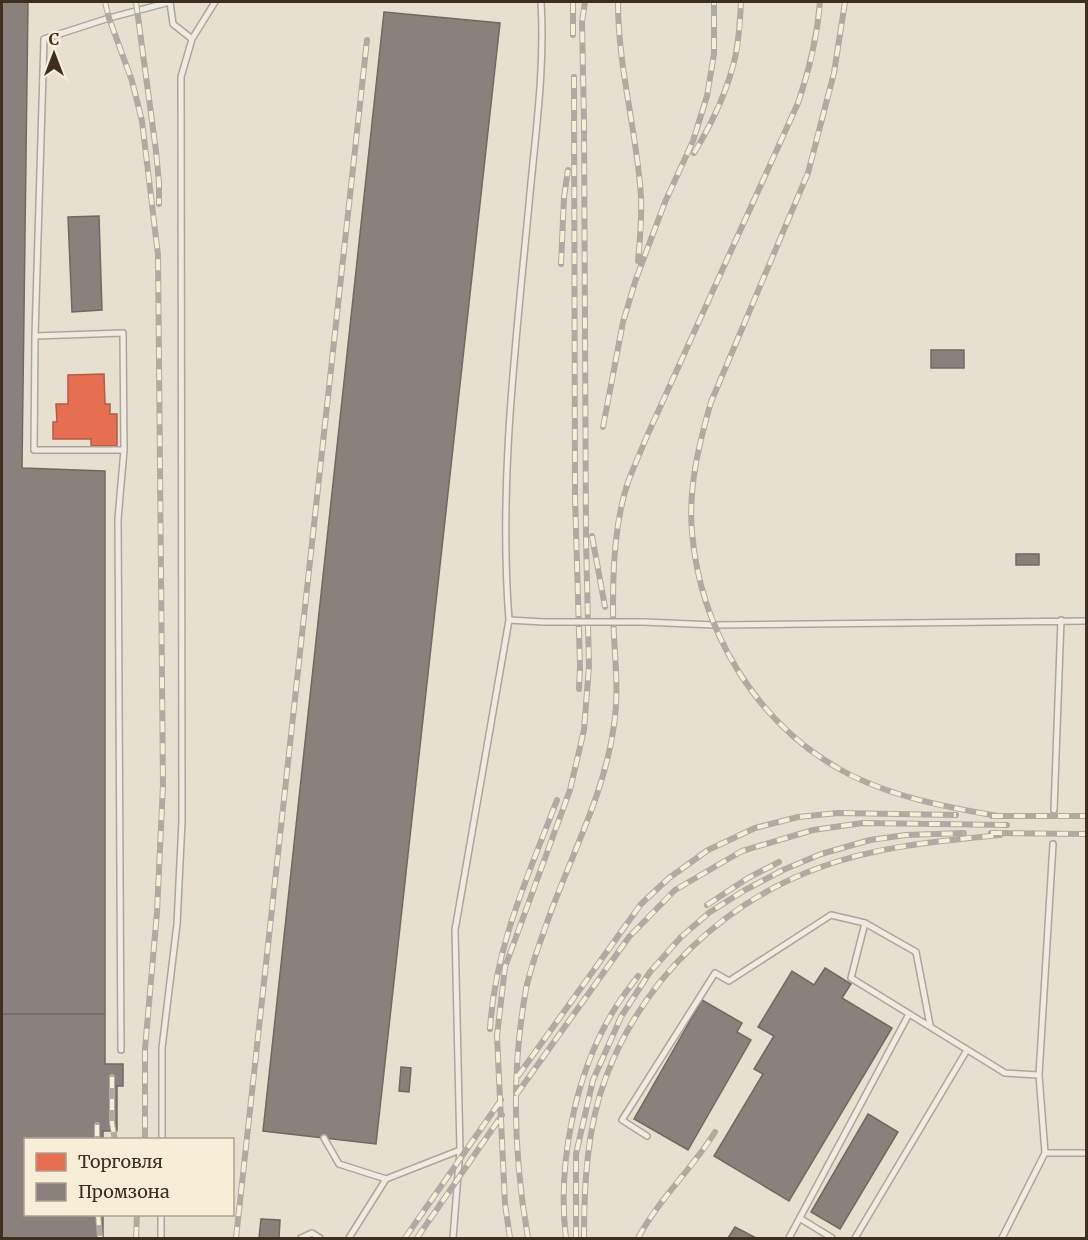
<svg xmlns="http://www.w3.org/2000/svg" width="1088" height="1240" viewBox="0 0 1088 1240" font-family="Merriweather,serif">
  <rect width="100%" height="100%" fill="#e7e0d1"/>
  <path fill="#e76f51" stroke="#b45c42" stroke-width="1.5" d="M 104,374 L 105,404 L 110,404 L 110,414 L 117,414 L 117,446 L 91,446 L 91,439 L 53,439 L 53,422 L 57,422 L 56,404 L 68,404 L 68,375 Z"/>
  <path fill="#8a817c" stroke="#736860" stroke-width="1.5" d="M 2,2 L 28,2 L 22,468 L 105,471 L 105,1014 L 2,1014 Z
    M 384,12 L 500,23 L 376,1144 L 263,1131 Z
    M 99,216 L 102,310 L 72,312 L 68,217 Z
    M 931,350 L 964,350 L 964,368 L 931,368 Z
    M 1016,554 L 1039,554 L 1039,565 L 1016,565 Z
    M 825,968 L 851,984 L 842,998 L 892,1028 L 789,1201 L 714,1156 L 763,1074 L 754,1069 L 774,1036 L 758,1027 L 792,971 L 814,985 Z
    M 702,1000 L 742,1023 L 737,1032 L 751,1040 L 688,1150 L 634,1119 Z
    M 2,1014 L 105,1014 L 105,1064 L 123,1064 L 123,1086 L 117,1086 L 117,1131 L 103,1131 L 103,1140 L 26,1140 L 26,1214 L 103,1214 L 103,1238 L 2,1238 Z
    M 401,1067 L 411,1068 L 409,1092 L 399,1091 Z
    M 868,1114 L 898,1132 L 840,1229 L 811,1212 Z
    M 261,1219 L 280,1220 L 279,1238 L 259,1238 Z
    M 735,1227 L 756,1238 L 728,1238 Z"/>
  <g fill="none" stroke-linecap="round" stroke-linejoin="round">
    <g stroke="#ada599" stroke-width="8">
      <path id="lane" d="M 170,2 L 173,24 L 192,39
        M 35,336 L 34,450 L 124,450
        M 509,620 L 544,622
        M 644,622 L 714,625 L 1086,621
        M 1054,810 L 1061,620
        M 1053,844 L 1039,1075 L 1045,1153 L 1086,1153
        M 865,923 L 851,978 L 1005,1073 L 1039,1075
        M 121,1050 L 118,519 L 124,450 L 123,333 L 35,336 L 44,39 L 109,18 L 170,2
        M 647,1136 L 622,1120 L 715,973 L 729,981 L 831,915 L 865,923 L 916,952 L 930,1025
        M 324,1138 L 339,1164 L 386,1179
        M 162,1140 L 162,1048 L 177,924 L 182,821 L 181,77 L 192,39 L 215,2
        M 801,1219 L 832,1238
        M 161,1238 L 161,1214
        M 301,1238 L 312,1233 L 320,1238
        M 349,1238 L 386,1179 L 460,1150
        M 453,1238 L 460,1150 L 455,930 L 509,620 C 498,478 517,335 530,193 C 536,130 545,65 541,2
        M 789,1238 L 909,1014
        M 855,1238 L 967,1050
        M 1002,1238 L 1045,1153"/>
    </g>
    <use href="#lane" stroke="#efebe3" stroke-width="5"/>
    <g stroke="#afaaa2" stroke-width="6">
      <path id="rail" d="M 105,2 L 109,18 L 132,81 L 142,121 L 158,255 L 163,785 L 157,912 L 145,1049 L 145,1140
        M 136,2 L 156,151 L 159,183 L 159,204
        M 573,2 L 573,35
        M 618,2 C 618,68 637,132 641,197 C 642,219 640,240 638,261
        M 845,2 L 834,73 L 808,173 L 711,402 C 699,444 688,488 692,532 C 700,629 755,722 841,770 C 888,796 945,807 998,816
        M 574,77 L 575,497 L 580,666 L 579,689
        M 694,153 C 711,125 726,94 734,62 C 739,43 740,22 741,2
        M 561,264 L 564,197 L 568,170
        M 603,427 L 623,322 L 636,279 L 665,202 L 693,141 L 707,96 L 714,54 L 714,2
        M 592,536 L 605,607
        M 992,816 L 1086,816
        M 991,833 L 1086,834
        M 707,905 L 748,878 L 779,862
        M 490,1029 C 495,947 528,876 557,800
        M 518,1076 L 641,904 L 669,878 L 708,850 L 755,828 L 798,817 L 838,813 L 956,815
        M 112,1077 L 112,1123 L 115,1140
        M 516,1095 L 629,937 L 675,890 L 742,851 L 813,830 L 863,823 L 1007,825
        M 97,1125 L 97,1140
        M 98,1214 L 100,1238
        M 136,1238 L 137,1214
        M 236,1238 L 367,40
        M 405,1238 L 501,1100
        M 417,1238 L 502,1115
        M 510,1238 L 505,1204 L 497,1036 L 505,967 L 570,790 L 584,730 L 589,666 L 586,539 L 584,122 L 582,22 L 585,2
        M 528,1238 C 514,1158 511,1076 525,995 C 528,975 536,954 543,934 C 566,864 604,799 614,725 C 620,685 613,647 613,607 C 613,566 615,521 628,482 C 634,466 641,451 647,436 L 798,103 C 810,68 817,38 820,2
        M 566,1238 C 557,1165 575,1073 614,1010 C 621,998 630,987 638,976
        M 576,1238 L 576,1154 L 593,1080 L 621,1017 L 650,972 L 681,937 L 710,912 L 745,890 L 783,870 L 821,854 L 870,840 L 906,835 L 964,833
        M 584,1238 C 584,1185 587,1127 606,1077 C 643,979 723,902 821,867 C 878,846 940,841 1000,835
        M 638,1238 C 659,1199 692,1169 715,1132"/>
    </g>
    <use href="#rail" stroke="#f7eed8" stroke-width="4" stroke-dasharray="11" stroke-linecap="butt"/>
    <g stroke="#ada599" stroke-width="8" stroke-linecap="butt">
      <path id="lane-bridge" d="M 544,622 L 644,622"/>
    </g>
    <use href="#lane-bridge" stroke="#efebe3" stroke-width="5"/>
  </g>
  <rect width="1088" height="1240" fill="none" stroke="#3d2e20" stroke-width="6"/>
  <rect x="24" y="1138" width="210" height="78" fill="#f7eed8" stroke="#ada18e" stroke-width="1.5"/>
  <rect x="36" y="1153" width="30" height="18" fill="#e76f51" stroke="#ada18e" stroke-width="1.5"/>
  <text x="78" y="1168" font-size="18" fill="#3d2e20">Торговля</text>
  <rect x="36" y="1183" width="30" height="18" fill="#8a817c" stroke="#ada18e" stroke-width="1.5"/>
  <text x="78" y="1198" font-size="18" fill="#3d2e20">Промзона</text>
  <g transform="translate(54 54)" stroke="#f7eed8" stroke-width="4.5" paint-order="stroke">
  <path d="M0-4.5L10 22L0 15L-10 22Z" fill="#3d2e20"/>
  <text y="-9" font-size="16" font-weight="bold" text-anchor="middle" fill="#3d2e20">С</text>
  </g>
</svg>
